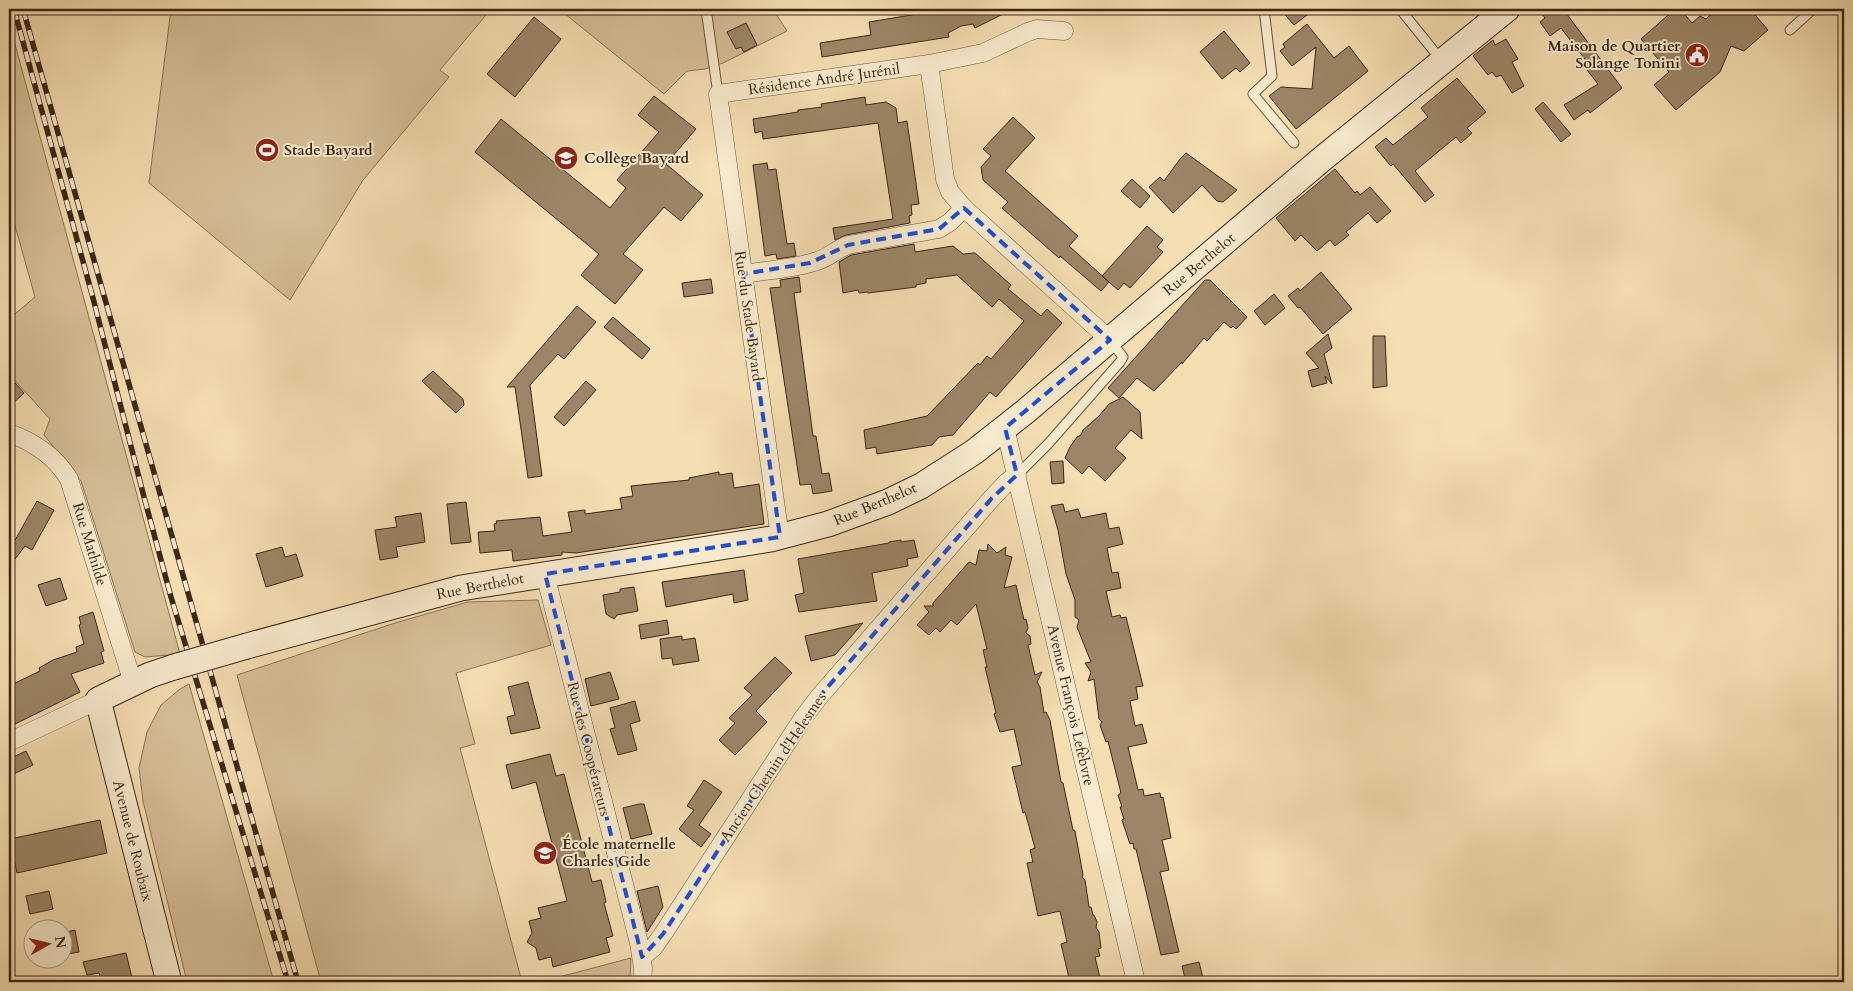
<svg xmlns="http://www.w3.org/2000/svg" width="1853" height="991" viewBox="0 0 1853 991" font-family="Cardo,serif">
  <rect width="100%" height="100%" fill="#f5deb2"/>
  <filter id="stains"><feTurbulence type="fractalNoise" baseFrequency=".004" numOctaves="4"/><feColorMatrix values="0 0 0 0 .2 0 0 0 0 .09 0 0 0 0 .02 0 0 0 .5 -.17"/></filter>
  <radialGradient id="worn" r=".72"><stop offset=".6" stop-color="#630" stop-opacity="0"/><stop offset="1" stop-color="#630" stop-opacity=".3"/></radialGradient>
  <path fill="#d6bf97" stroke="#897356" d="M 171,9 L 491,9 L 440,70 L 449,77 L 363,180 L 290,300 L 149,183 Z
    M 559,9 L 773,9 L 787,31 L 723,63 L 705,69 L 687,71 L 664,94 Z
    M 9,22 L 180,654 L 145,657 L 135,652 L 81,481 L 44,435 L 50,419 L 9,374 L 9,319 L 35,297 L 9,204 Z
    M 538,600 L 551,645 L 456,673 L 475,744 L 460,748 L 522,982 L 321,982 L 237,675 L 395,623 L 468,602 Z
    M 189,684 L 274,982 L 187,982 L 143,801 L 139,768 L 147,732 L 161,705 L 180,689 Z
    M 631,958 L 630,982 L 540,982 Z"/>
  <path fill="#9c8667" stroke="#3c2716" d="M 948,9 L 1013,9 L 975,28 L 973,24 L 961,26 L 948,33 L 949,37 L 822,57 L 820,43 L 871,35 L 869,22 Z
    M 1280,9 L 1315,9 L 1294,25 Z
    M 1538,9 L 1563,9 L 1622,88 L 1590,113 L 1588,110 L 1574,120 L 1564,105 L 1598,84 L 1587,70 L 1591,67 L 1561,28 L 1550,36 L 1540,22 L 1545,18 Z
    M 1675,9 L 1680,9 L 1692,23 L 1700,16 L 1706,19 L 1717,9 L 1750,9 L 1768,30 L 1744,51 L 1731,46 L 1720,72 L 1676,110 L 1654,85 L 1669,72 L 1641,39 Z
    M 534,17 L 561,39 L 515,97 L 487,74 Z
    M 746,23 L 757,45 L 744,52 L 741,47 L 736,49 L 727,32 Z
    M 1307,24 L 1334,58 L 1349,46 L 1368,71 L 1296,129 L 1269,96 L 1281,87 L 1312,89 L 1316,47 L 1292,66 L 1280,51 L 1285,47 L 1283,44 Z
    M 1224,31 L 1250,63 L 1240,72 L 1236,68 L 1222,79 L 1200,52 Z
    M 1506,39 L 1518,59 L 1512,62 L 1524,86 L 1512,93 L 1501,75 L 1496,77 L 1492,72 L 1488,75 L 1473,56 L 1493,40 L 1495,45 Z
    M 1457,78 L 1486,112 L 1467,128 L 1472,133 L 1461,143 L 1456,137 L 1415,171 L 1434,195 L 1425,202 L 1393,164 L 1391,166 L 1389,164 L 1375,147 L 1386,138 L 1393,145 L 1428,117 L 1421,108 Z
    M 654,96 L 696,129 L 666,164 L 703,195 L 681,221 L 664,207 L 623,254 L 643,270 L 615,304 L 581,275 L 599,254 L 475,152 L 501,119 L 610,208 L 626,188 L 617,180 L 659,132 L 638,115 Z
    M 865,97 L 866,105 L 886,102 L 896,108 L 898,123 L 907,121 L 919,204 L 911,205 L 912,215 L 909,216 L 910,223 L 846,235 L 835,240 L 833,228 L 893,219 L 878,123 L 763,139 L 762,131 L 755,133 L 753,119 L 798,112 L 798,110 L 822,107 L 821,104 Z
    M 1543,102 L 1571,134 L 1561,142 L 1535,109 Z
    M 1013,117 L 1035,138 L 1005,171 L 1078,236 L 1069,246 L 1109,282 L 1101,291 L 1060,256 L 1059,258 L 1002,208 L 1008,202 L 983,180 L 981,167 L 991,156 L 983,149 Z
    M 1186,153 L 1237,190 L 1223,202 L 1217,201 L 1202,185 L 1173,213 L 1149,187 L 1160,177 L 1164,181 L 1180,159 Z
    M 767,163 L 768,170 L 776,169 L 787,244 L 794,243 L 796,256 L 777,259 L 776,254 L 765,256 L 753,165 Z
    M 1335,169 L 1355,193 L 1357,191 L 1360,195 L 1370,187 L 1391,211 L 1377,223 L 1368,213 L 1346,232 L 1349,235 L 1335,246 L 1330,240 L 1317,251 L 1301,235 L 1295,241 L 1276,218 Z
    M 1132,179 L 1150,196 L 1140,208 L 1121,191 Z
    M 1147,226 L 1163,240 L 1157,247 L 1163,252 L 1130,288 L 1124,283 L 1118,290 L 1102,276 Z
    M 914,244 L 915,252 L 953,246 L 963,254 L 975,253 L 1011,285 L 1008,289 L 1041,316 L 1047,309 L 1062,323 L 996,397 L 990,392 L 953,435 L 939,437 L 932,445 L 877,454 L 876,447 L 866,449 L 864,430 L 927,416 L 978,363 L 980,365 L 987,356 L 991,359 L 1024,321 L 999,299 L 992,307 L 957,275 L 926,279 L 926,283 L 916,285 L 916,287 L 868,293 L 868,292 L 859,293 L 858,290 L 843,293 L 839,262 L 851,255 Z
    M 1321,272 L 1352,309 L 1323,334 L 1300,307 L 1298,308 L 1288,296 L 1298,288 L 1300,291 Z
    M 799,277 L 801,292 L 794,293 L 813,436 L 816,436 L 822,474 L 829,473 L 832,491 L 813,494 L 811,484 L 800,485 L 770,288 L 781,287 L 780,280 Z
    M 711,279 L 713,293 L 684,297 L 682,283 Z
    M 1205,280 L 1210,280 L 1247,317 L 1236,329 L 1233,326 L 1231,328 L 1224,322 L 1207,341 L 1204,338 L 1182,364 L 1182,362 L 1154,391 L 1137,378 L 1119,398 L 1108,388 Z
    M 1274,294 L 1285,308 L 1265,325 L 1254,311 Z
    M 577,306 L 596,322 L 564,359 L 558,354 L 530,385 L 542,476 L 528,478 L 515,387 L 507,387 Z
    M 613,317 L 650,349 L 642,359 L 604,327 Z
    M 1328,334 L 1332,348 L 1324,354 L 1332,384 L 1325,376 L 1327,383 L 1312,387 L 1308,371 L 1319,368 L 1306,353 Z
    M 1373,336 L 1385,336 L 1387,386 L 1373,388 Z
    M 433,371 L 463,399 L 464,405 L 456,413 L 422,381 Z
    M 9,376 L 24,393 L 9,407 Z
    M 586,381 L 596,390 L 564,426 L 554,417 Z
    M 1123,397 L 1140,412 L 1142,439 L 1131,430 L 1115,448 L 1126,458 L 1105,481 L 1089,466 L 1082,474 L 1065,458 L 1070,447 L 1077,437 L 1081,435 L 1083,430 L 1099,416 L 1109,404 Z
    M 1063,461 L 1064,483 L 1052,484 L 1050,462 Z
    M 719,472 L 719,475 L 732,473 L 734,488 L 759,484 L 764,524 L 576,553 L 562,552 L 562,555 L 513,561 L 512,550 L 480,553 L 478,532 L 495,531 L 494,524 L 497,523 L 496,521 L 540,517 L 543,536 L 572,532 L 568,512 L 585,510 L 585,514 L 622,509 L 620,498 L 633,496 L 631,486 L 689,480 L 689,478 Z
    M 37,501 L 54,510 L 32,550 L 25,546 L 9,567 L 9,551 Z
    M 466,502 L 471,542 L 451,544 L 447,504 Z
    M 1063,504 L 1065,512 L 1078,509 L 1081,518 L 1106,513 L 1109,529 L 1119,527 L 1123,544 L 1107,548 L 1112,573 L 1118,572 L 1121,588 L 1106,591 L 1112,617 L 1120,615 L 1121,618 L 1126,617 L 1143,686 L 1136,687 L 1138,699 L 1130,701 L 1135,726 L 1142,724 L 1147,743 L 1128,747 L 1138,790 L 1143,789 L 1144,796 L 1160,793 L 1161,798 L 1163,797 L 1171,838 L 1162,840 L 1169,870 L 1160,872 L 1179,952 L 1161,955 L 1136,849 L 1134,849 L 1133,843 L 1130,844 L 1122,820 L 1124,819 L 1120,807 L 1122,807 L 1118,795 L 1121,793 L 1108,741 L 1106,742 L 1100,725 L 1102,722 L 1099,719 L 1094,679 L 1088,681 L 1091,672 L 1085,663 L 1091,662 L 1077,627 L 1079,620 L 1075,617 L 1075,600 L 1066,574 L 1058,530 L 1051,506 Z
    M 421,513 L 425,542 L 396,547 L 398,557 L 380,560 L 375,530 L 397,527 L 395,517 Z
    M 901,540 L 901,542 L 914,540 L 918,557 L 907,559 L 908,566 L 872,573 L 877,601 L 799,612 L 795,595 L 804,593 L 798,559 L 889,543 L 889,542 Z
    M 988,544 L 997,553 L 1006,547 L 1005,555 L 1012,557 L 1004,588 L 1016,585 L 1024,620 L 1026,619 L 1028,628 L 1026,633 L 1030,636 L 1031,644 L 1028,645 L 1035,675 L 1042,672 L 1037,682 L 1040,687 L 1044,713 L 1046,712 L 1050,720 L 1061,782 L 1063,783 L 1073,830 L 1075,831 L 1083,875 L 1082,877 L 1085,880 L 1089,907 L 1091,907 L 1093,915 L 1094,915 L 1097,922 L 1096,927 L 1099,932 L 1101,948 L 1098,949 L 1100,956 L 1095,957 L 1101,982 L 1070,982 L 1061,944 L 1067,942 L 1060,911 L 1038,916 L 1027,863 L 1033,862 L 1030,850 L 1035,848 L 1025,812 L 1023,813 L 1012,767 L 1022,765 L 1014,729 L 1000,732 L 994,714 L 996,713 L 985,667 L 987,667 L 983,650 L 987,649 L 976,604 L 957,625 L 951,620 L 940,632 L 936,628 L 929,635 L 917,625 L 929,612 L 924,606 L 933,606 L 933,603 L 969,562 L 976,565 L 979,550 L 987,551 Z
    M 282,547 L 285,557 L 296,554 L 303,576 L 266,587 L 256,554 Z
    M 744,570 L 748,600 L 734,603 L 733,594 L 666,607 L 662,582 Z
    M 60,578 L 67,599 L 46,606 L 38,585 Z
    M 634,587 L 638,611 L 617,615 L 614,619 L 606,614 L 603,595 L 620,592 L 620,589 Z
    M 93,612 L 104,651 L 101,652 L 104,663 L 71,674 L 80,692 L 9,727 L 9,686 L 40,671 L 39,668 L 53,660 L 77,652 L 76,647 L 84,644 L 79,625 L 81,624 L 79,617 Z
    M 667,620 L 669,634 L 641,639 L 639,625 Z
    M 863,623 L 835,655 L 811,661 L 805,636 Z
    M 682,636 L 682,640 L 695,638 L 699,661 L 673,665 L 672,658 L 662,659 L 660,639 Z
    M 775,657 L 792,673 L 756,711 L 767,722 L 735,755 L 719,740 L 735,723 L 729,718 L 752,695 L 744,688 Z
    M 610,672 L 619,699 L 591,706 L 585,679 Z
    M 528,682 L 540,728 L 511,734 L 507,717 L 515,715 L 508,687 Z
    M 635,701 L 640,721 L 630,724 L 637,750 L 618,755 L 610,729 L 615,728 L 610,708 Z
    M 26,751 L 33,765 L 9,776 L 9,759 Z
    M 550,754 L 556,776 L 564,774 L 592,882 L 601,880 L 606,902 L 604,903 L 613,936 L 606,938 L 610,952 L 553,967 L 551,957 L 539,960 L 536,948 L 527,942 L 532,933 L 529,921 L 541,918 L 538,908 L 567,901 L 536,782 L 512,789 L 506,765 Z
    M 704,780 L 722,792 L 699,825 L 711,834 L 701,847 L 679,829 L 694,810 L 687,806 Z
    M 639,804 L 644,804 L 652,834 L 631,839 L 623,808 Z
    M 100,820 L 107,853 L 17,873 L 10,839 Z
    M 658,886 L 663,907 L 647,932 L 637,891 Z
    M 49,891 L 53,909 L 30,914 L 26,896 Z
    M 75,930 L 79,952 L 62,955 L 62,933 Z
    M 126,953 L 133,982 L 102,982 L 99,973 L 87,975 L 83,962 Z
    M 1199,962 L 1204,982 L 1186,982 L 1182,966 Z"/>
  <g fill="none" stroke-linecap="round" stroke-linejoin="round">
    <g stroke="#6a553d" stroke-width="11">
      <path id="lane" d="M 706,9 L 718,94
        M 1264,9 L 1272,76 L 1253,94 L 1294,143
        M 1400,9 L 1442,61
        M 1790,30 L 1813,9
        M 1017,475 L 1048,444 L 1120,362 L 1123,357 L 1110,340"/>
    </g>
    <g stroke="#6a553d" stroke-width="19">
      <path id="street" d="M 929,64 L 983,53 L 1028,32 L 1037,29 L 1064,31
        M 743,274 C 767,270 794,269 817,261 C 828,258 837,249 848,245 L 939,229 L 950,222 L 964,208
        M 1005,428 L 1136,982
        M 9,433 C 34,442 55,456 69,479 L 133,683
        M 780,537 L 718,94 L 929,64 L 945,179 L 950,192 L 964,208 L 1110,340
        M 545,574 L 639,943 L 643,968 L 642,982
        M 9,742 L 98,700
        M 642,957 L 653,948 L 663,934 L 803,718 L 819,697 L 992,498 L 1007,482 L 1017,475"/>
    </g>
    <g stroke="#3c2716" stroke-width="27">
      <path id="secondary" d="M 247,646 L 461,588 L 771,539 L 828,524 L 888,502 L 921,486 L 974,452 L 1026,411 L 1322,159 L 1507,9
        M 169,982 L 98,700 L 150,675 L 174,667"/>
    </g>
    <use href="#lane" stroke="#f8eacd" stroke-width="9"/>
    <use href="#street" stroke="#f8eacd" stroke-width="18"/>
    <use href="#secondary" stroke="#f8eacd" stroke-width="25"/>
    <g stroke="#3c2716" stroke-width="5.5">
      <path id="rail" d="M 14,9 L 93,298 L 144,497 L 171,597 L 288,982
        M 23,9 L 298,982"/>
    </g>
    <use href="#rail" stroke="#f8eacd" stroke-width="4" stroke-dasharray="11" stroke-linecap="butt"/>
    <g stroke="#3c2716" stroke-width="27" stroke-linecap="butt">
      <path id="secondary-bridge" d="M 174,667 L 247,646"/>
    </g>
    <use href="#secondary-bridge" stroke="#f8eacd" stroke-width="25"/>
  </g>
  <path fill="none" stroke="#1d4ed8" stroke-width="4" stroke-dasharray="10 6" stroke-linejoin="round" d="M 964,208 L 1110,340 L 1005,428 L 1017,475 L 992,498 L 819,697 L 663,934 L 642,957 L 545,574 L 780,537 L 743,274 L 810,263 L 848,245 L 939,229 Z"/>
  <defs>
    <g id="civic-disc" transform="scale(1.25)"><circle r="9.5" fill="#8f2418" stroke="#f8eacd"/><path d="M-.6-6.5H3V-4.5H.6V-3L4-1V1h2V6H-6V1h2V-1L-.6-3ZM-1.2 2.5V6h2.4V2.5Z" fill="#fff"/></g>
    <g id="stadium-disc" transform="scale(1.25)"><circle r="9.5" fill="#8f2418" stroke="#f8eacd"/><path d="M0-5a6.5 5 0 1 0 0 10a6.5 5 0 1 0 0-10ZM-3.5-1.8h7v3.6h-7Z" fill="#fff"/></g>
    <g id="school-disc" transform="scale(1.25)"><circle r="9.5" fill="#8f2418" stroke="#f8eacd"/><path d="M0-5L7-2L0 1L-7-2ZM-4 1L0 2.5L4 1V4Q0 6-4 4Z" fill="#fff"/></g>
  </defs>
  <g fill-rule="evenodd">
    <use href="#civic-disc" x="1697" y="55"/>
    <use href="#stadium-disc" x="267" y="150"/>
    <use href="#school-disc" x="566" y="158"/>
    <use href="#school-disc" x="545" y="853"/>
  </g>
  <g text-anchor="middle" stroke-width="4" stroke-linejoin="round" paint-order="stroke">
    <g font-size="15" font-weight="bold" fill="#3c2716" stroke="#f8eacd" text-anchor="start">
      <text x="1680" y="51" text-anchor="end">Maison de Quartier<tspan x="1680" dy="17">Solange Tonini</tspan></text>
      <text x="284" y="155">Stade Bayard</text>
      <text x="584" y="163">Collège Bayard</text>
      <text x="562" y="849">École maternelle<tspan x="562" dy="17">Charles Gide</tspan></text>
    </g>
    <g font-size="15" fill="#3c2716" stroke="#f8eacd">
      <text transform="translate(824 79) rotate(-8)" y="5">Résidence André Jurénil</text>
      <text transform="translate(1199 264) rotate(-40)" y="5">Rue Berthelot</text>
      <text transform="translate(749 316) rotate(82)" y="5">Rue du Stade Bayard</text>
      <text transform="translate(875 504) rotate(-23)" y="5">Rue Berthelot</text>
      <text transform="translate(90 544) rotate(73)" y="5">Rue Mathilde</text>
      <text transform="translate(480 586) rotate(-11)" y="5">Rue Berthelot</text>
      <text transform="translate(1071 705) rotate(77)" y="5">Avenue François Lefèbvre</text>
      <text transform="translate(589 749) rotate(76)" y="5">Rue des Coopérateurs</text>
      <text transform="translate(773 767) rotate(-56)" y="5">Ancien Chemin d'Helesmes</text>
      <text transform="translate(133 841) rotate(76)" y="5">Avenue de Roubaix</text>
    </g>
  </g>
  <rect width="1853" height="991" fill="none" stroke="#f5deb2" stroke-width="30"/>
  <rect x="10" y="10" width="1833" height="971" fill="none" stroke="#3c2716" stroke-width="2.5"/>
  <rect x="15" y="15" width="1823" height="961" fill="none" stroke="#3c2716"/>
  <g transform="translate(48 944) rotate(82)"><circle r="24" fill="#f8eacd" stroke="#ad9c84"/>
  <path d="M0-4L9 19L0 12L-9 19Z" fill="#8f2418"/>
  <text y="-8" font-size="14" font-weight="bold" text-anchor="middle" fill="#3c2716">N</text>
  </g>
  <rect width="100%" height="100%" filter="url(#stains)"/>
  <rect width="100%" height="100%" fill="url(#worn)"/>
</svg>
